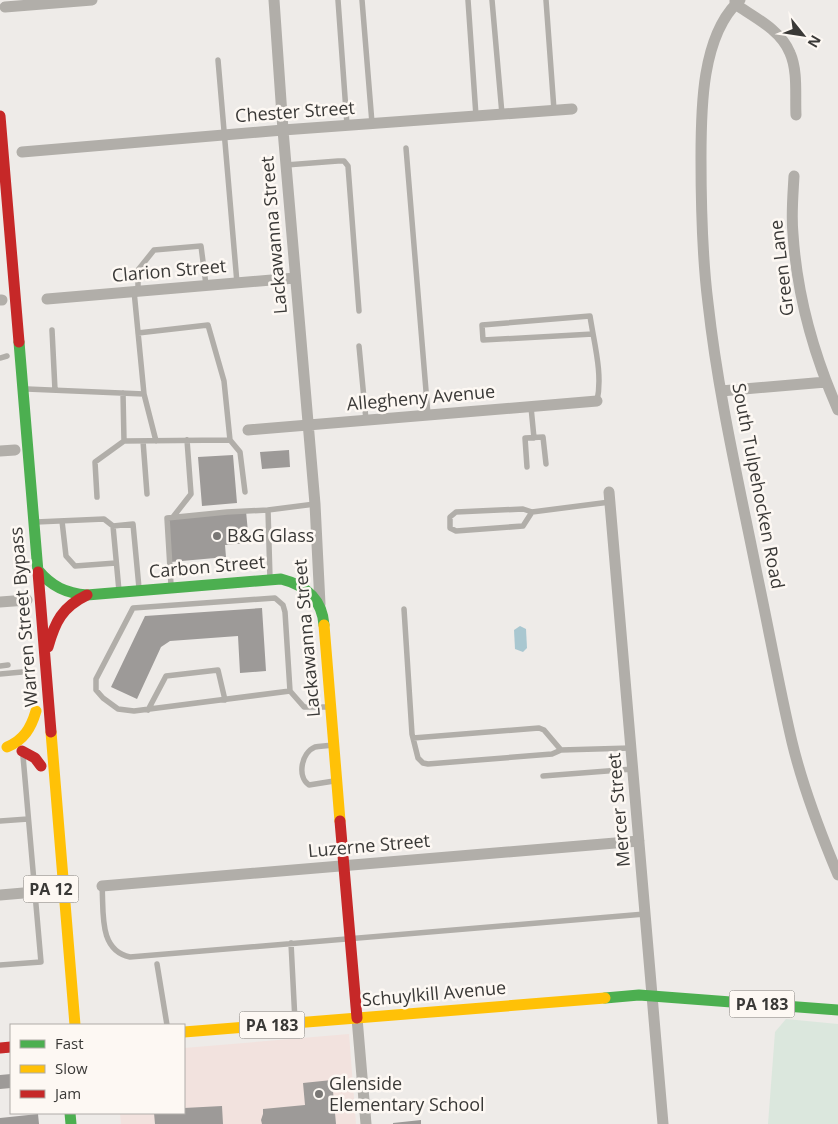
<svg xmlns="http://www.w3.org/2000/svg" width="838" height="1124" viewBox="0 0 838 1124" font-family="'Open Sans',sans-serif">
  <rect width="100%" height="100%" fill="#eeebe8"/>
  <path fill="#f2e2de" d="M 349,1034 L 356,1124 L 121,1124 L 120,1113 L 184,1113 L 184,1048 Z"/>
  <path fill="#dbe7dd" d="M 786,1019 L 838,1024 L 838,1124 L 768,1124 L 775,1032 Z"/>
  <path fill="#a9c7d0" d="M 520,626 L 526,629 L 527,648 L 523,652 L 515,649 L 514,630 Z"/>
  <path fill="#9d9a98" d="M 289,450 L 290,467 L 262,469 L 260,452 Z
    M 233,455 L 237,503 L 202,506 L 198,457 Z
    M 246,511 L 249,543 L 225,545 L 226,557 L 171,562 L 168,519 Z
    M 262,608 L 266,671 L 240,673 L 238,636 L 170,641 L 161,647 L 137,699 L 111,687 L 145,616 Z
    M 11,1074 L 11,1088 L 0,1089 L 0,1075 Z
    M 332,1080 L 336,1124 L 262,1124 L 261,1120 L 263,1114 L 263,1109 L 305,1105 L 303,1083 Z
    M 222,1106 L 223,1124 L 155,1124 L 154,1113 L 184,1113 L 184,1108 Z
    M 38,1114 L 39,1124 L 0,1124 L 0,1118 Z
    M 421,1120 L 421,1124 L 393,1124 L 393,1123 Z"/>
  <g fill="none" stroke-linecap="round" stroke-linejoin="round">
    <path stroke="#b1aea9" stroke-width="5.5" d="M 338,0 L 347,125
      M 362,0 L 372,123
      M 468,0 L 476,116
      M 492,0 L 502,114
      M 546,0 L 554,110
      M 218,60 L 237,283
      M 406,148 L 428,415
      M 286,165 L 338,161 L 344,161 L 348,166 L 359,311
      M 134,291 L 144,394 L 156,441
      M 138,291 L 138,270 L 154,250 L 201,246 L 206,285
      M 52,330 L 55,390
      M 593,334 L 483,340 L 482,325 L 590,316 C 594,343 603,374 597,401
      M 359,346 L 366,420
      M 0,358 L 7,356
      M 27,389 L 144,394
      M 123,393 L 124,441 L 230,440 L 224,381 L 208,325 L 138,333
      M 531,407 L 534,438
      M 230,440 L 240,452 L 245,492
      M 143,441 L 147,494
      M 527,467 L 525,438 L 543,437 L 546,464
      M 97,497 L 95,462 L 124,441
      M 532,512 L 523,526 L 456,531 L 450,528 L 450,517 L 456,512 L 523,509 L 532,512 L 610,502
      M 173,517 L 191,494 L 187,440
      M 62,521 L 66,556 L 75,566 L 116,563
      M 36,522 L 104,519 L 113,526 L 133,524 L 139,588
      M 113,526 L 119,591
      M 270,579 L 268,510 L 315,504
      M 171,585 L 167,518 L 227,512 L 268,510
      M 404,609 L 412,734 L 418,758 L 423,763 L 428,764 L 552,754 L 561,750 L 631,748
      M 0,666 L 8,665
      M 0,674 L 33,671
      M 290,691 L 134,711 L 118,709 L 103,698 L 96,690 L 96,679 L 133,608 L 275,598 L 283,605 L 285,612 L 290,691 L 304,707 L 329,707
      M 148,710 L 166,676 L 218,670 L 225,700
      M 413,738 L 539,728 L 544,730 L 561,750
      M 332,745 C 327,746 320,746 315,747 C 301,753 297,777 309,785 L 334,781
      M 543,776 L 633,769
      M 0,821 L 28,819
      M 102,886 C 104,912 98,950 130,957 L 645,914
      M 291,943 L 295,1021
      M 157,964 L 167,1025
      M 0,965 L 41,962 L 23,756"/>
    <path stroke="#b1aea9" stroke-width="11" d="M 274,0 L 283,130 L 315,504 L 320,604
      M 735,0 L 735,4 C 754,17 781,30 790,53 C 798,71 795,95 796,115
      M 740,0 C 701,35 701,110 701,158 C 701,206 702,255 708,303 C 718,394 739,484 757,574 C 769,630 779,687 792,742 C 803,788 820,832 838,875
      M 5,7 L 92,0
      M 22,152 L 283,130 L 572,109
      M 794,176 C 793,195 791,215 793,234 C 797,296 813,353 838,410
      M 47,299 L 295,278
      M 0,300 L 2,300
      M 721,391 L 826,382
      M 248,430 L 597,401
      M 0,451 L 15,450
      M 609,492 L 663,1124
      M 0,602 L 27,600
      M 102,886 L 639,841
      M 0,895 L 35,892
      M 357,1018 L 366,1124"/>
    <path stroke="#4caf50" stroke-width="11" d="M 19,342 L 38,572
      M 38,570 C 52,587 66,593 87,595
      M 87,595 L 281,579 C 305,585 322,599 324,625
      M 605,998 L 639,995 L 838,1010
      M 70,1113 L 71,1124"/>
    <path stroke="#ffc107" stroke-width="11" d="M 324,625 L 340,821
      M 51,732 L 75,1025
      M 7,747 C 24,740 31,728 36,711
      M 184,1032 L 605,998"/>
    <path stroke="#c62828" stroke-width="11" d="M 0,116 L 19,342
      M 38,572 L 51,732
      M 48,647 C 55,622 62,607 87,595
      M 22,751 L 35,758 L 41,766
      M 340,821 L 357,1018
      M 0,1048 L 11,1047"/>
  </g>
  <g fill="#797775" stroke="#fdf8f3" stroke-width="2">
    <circle cx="217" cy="536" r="5"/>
    <circle cx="319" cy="1094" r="5"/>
  </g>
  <g text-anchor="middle" stroke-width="5" stroke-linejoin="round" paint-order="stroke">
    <g fill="#fdf8f3" stroke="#74726f" stroke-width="1">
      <rect x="23.5" y="875.5" width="55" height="27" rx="4"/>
      <rect x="729.5" y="990.5" width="65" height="27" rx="4"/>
      <rect x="239.5" y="1011.5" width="65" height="27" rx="4"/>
    </g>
    <g font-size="16" font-weight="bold" fill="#3a3937">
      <text x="51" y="895">PA 12</text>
      <text x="762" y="1010">PA 183</text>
      <text x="272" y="1031">PA 183</text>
    </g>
    <g font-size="18" fill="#3a3937" stroke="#fdf8f3">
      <text transform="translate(295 112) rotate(-4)" y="6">Chester Street</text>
      <text transform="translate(274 235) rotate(-95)" y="6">Lackawanna Street</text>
      <text transform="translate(782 268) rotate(-97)" y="6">Green Lane</text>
      <text transform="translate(169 271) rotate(-5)" y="6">Clarion Street</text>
      <text transform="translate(421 398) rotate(-5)" y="6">Allegheny Avenue</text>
      <text transform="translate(758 486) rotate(79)" y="6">South Tulpehocken Road</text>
      <text transform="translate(207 567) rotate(-5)" y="6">Carbon Street</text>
      <text transform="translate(24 617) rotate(-95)" y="6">Warren Street Bypass</text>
      <text transform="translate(307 638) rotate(-95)" y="6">Lackawanna Street</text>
      <text transform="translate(619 810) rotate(-95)" y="6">Mercer Street</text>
      <text transform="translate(369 846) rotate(-5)" y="6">Luzerne Street</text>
      <text transform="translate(434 994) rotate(-5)" y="6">Schuylkill Avenue</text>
    </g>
    <g font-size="18" fill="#3a3937" stroke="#fdf8f3" text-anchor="start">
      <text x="227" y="542">B&amp;G Glass</text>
      <text x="329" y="1090">Glenside<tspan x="329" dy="21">Elementary School</tspan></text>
    </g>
  </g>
  <rect x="10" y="1024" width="175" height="90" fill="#fdf8f3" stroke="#afaca8"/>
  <rect x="20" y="1040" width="25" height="8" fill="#4caf50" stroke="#afaca8"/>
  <text x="55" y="1049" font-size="15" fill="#3a3937">Fast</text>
  <rect x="20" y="1065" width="25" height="8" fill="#ffc107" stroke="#afaca8"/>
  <text x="55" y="1074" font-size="15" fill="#3a3937">Slow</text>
  <rect x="20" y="1090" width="25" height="8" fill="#c62828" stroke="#afaca8"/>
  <text x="55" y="1099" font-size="15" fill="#3a3937">Jam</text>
  <g transform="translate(803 35) rotate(120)" stroke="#fdf8f3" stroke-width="4" paint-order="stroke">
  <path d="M0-4L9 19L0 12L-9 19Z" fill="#3a3937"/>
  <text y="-8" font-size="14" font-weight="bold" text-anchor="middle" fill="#3a3937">N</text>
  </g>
</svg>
